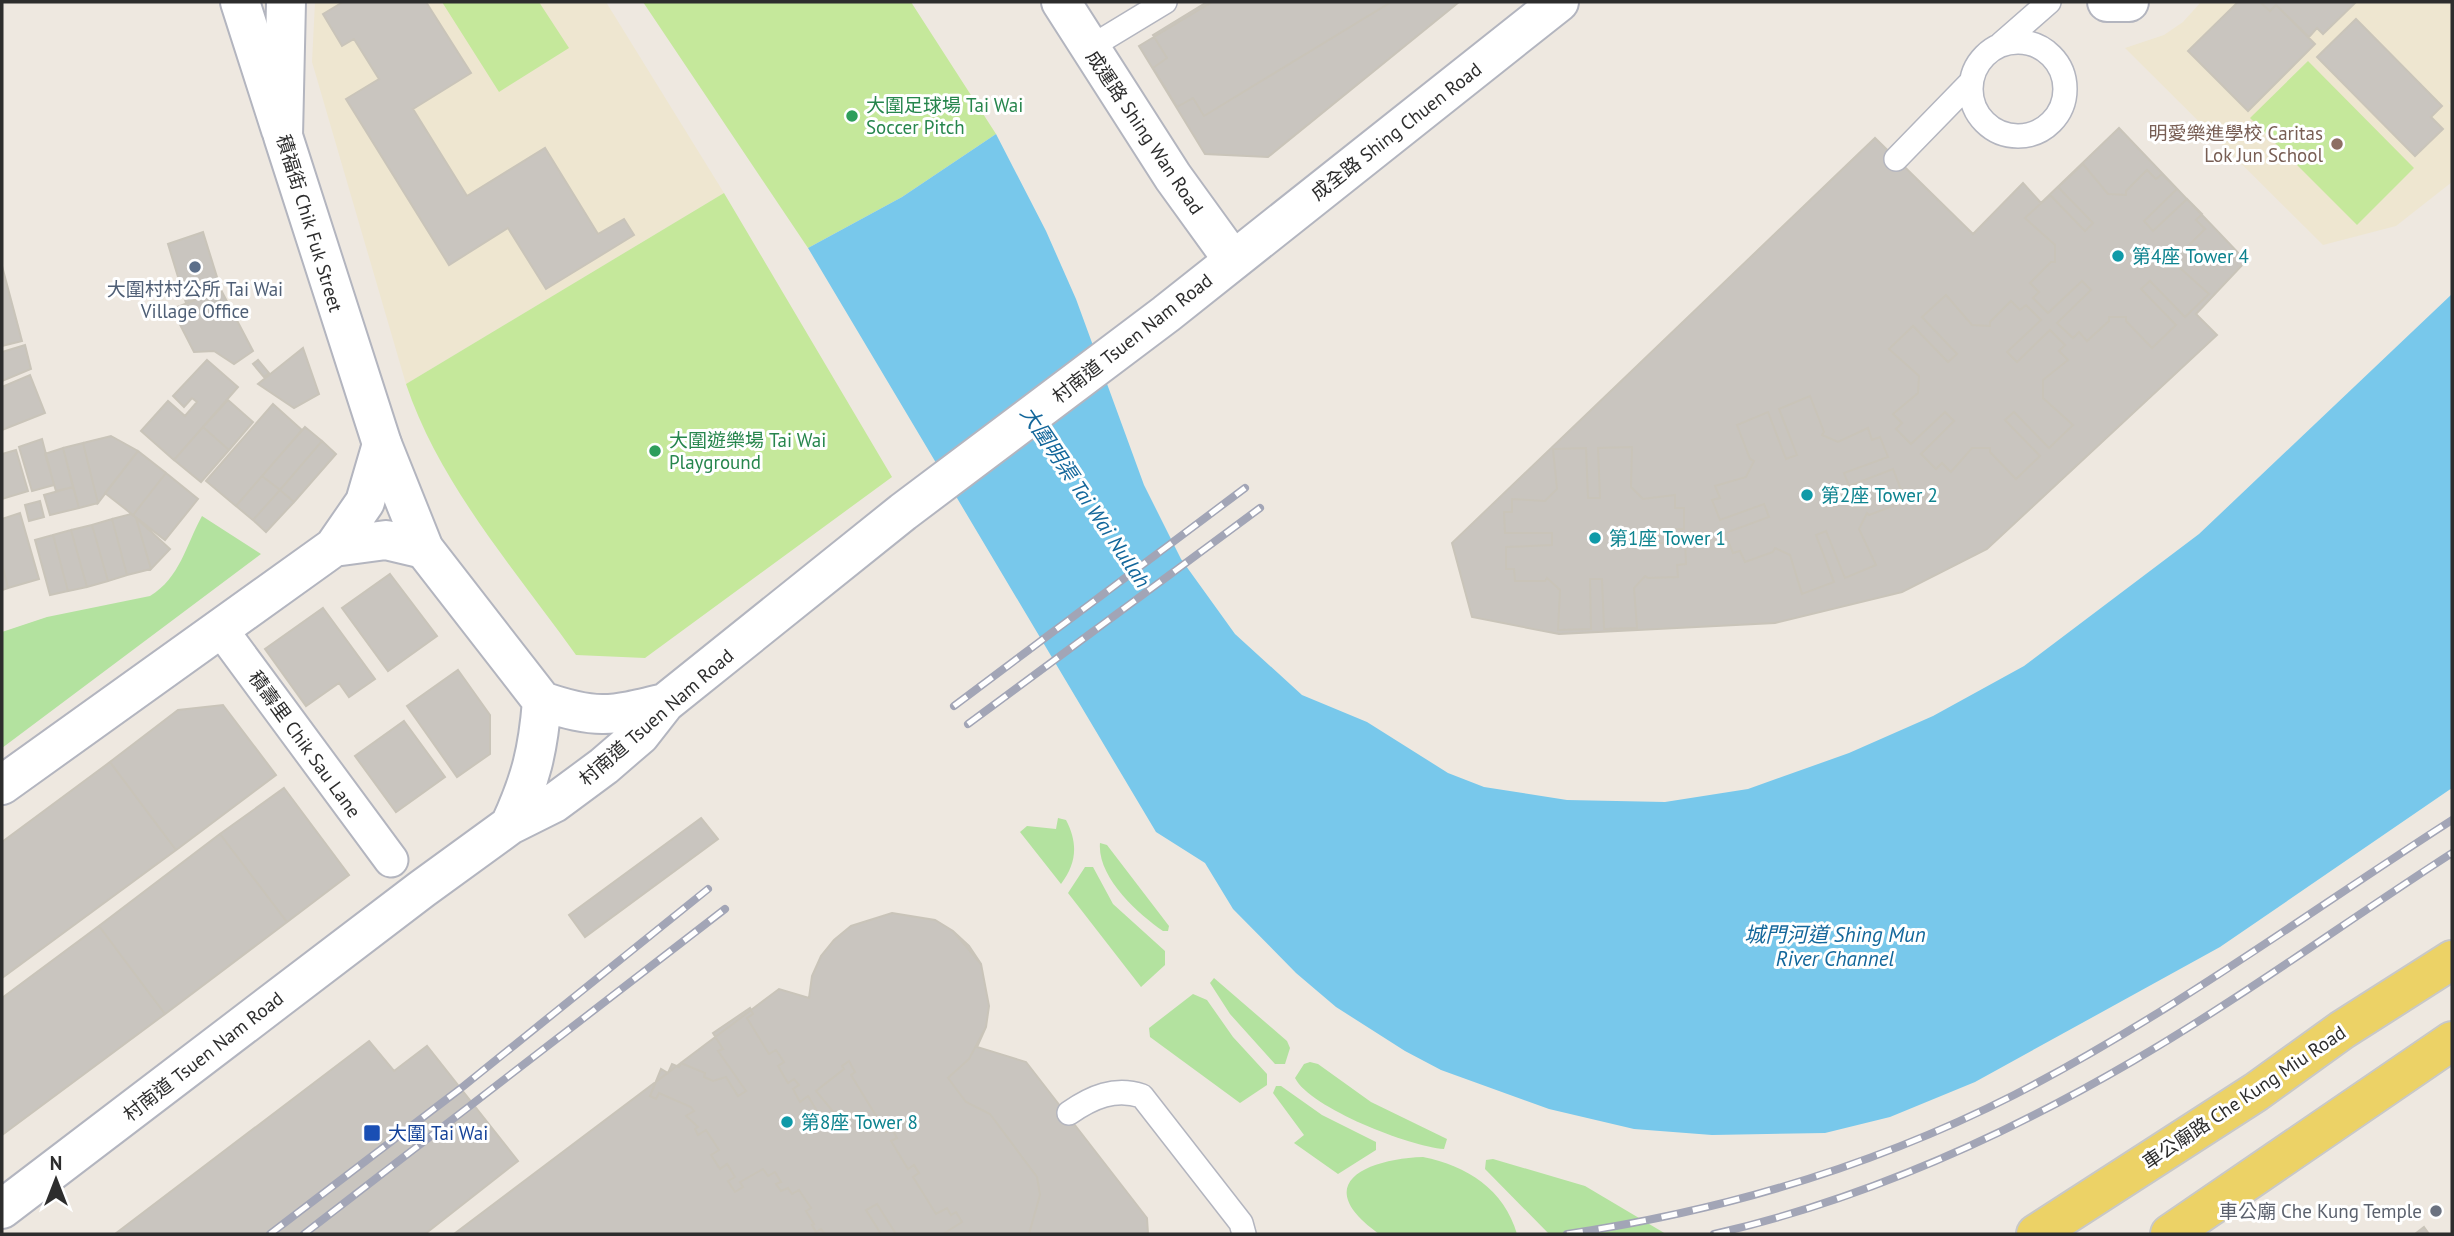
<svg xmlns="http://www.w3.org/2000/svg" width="2454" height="1236" viewBox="0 0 2454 1236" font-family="'PT Sans','Noto Sans TC',sans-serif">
  <rect width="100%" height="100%" fill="#eee8e0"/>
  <path fill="#eee6d0" d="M 315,2 L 606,2 L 724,193 L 406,384 L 312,62 Z
    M 2201,2 L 2452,2 L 2452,105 L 2447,100 L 2452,107 L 2452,182 L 2396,226 L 2323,245 L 2125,48 L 2164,35 L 2183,22 Z"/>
  <path fill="#b3e29f" d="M 202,516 L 261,554 L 2,748 L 2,632 L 47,617 L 150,596 C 180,578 186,545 202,516 Z
    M 1058,818 L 1066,820 C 1078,843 1077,863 1061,884 L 1020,832 L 1027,826 L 1056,829 Z
    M 1100,843 L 1107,845 L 1169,926 L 1168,931 L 1163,931 C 1138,914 1097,877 1100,843 Z
    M 1085,867 L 1093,867 L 1113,904 L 1165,951 L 1165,965 L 1141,987 L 1068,893 Z
    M 1214,978 L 1287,1041 L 1290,1048 L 1285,1064 L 1275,1064 L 1230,1014 L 1210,983 Z
    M 1193,994 L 1207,1000 L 1233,1037 L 1267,1074 L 1267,1085 L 1240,1103 L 1150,1037 L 1149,1028 Z
    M 1310,1062 L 1318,1064 L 1371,1102 L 1447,1139 L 1444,1149 C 1411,1147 1310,1108 1295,1078 L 1304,1064 Z
    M 1276,1086 L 1281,1086 L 1322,1115 L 1376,1142 L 1376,1150 L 1338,1174 L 1294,1143 L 1304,1135 L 1273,1093 Z
    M 1423,1157 C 1467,1166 1504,1189 1517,1234 L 1379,1234 C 1309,1184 1366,1159 1423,1157 Z
    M 1493,1159 L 1585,1186 L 1666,1234 L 1549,1234 L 1485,1169 L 1486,1160 Z"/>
  <path fill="#c5e89b" d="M 442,2 L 539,2 L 569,48 L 499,92 Z
    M 643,2 L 911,2 L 996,134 L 902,197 L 808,248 Z
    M 2308,61 L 2414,168 L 2357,225 L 2250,118 Z
    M 724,193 L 892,477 L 645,658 L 576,655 C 514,568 440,485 406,384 Z"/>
  <path fill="#78c8eb" d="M 996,134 L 1046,231 L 1076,299 L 1144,485 L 1181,559 L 1235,634 L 1302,695 L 1367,722 L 1448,773 L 1484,787 L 1567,800 L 1665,802 L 1748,789 L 1849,753 L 1933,716 L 2024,666 L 2199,534 L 2452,294 L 2452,788 L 2220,947 L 1975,1082 L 1890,1117 L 1825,1133 L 1712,1135 L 1634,1129 L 1549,1109 L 1441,1070 L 1405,1051 L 1336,1007 L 1296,973 L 1233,909 L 1205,863 L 1156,832 L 808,248 L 902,197 Z"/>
  <path fill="#c9c5bf" stroke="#c9c4b9" stroke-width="2" d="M 343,2 L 426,2 L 471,73 L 413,109 L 467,196 L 545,148 L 598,234 L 624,219 L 634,235 L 546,289 L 508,228 L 449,265 L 346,99 L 379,79 L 354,39 L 342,46 L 323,14 Z
    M 1207,2 L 1391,2 L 1204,116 L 1193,98 L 1177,107 L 1153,68 L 1167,58 L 1153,35 Z
    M 1212,2 L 1459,2 L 1268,157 L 1205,154 L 1139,46 Z
    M 2238,2 L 2260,2 L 2270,11 L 2276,5 L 2315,44 L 2248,111 L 2188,51 Z
    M 2260,2 L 2356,2 L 2323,34 L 2317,28 L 2309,37 L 2276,5 L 2270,11 Z
    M 2356,19 L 2442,106 L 2431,117 L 2443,129 L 2415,156 L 2317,57 Z
    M 2119,128 L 2246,261 L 2196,314 L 2217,335 L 1987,549 L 1902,592 L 1775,623 L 1559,634 L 1472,617 L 1452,543 L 1875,138 L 1973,234 L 2023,183 L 2041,203 Z
    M 2083,164 L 2108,194 L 2126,195 L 2126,191 L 2147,170 L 2156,179 L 2162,174 L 2177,189 L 2144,221 L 2153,231 L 2187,199 L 2202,214 L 2196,220 L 2205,229 L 2184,250 L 2180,249 L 2179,267 L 2209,294 L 2185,317 L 2150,281 L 2141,289 L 2176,325 L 2152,348 L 2126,321 L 2126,317 L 2109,317 L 2109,321 L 2087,341 L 2079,332 L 2073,338 L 2057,323 L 2091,290 L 2082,281 L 2048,313 L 2033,298 L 2039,292 L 2030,283 L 2051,262 L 2055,262 L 2055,245 L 2025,218 L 2050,195 L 2085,231 L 2093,223 L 2058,187 Z
    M 203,232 L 221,290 L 186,303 L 168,244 Z
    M 2,266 L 22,341 L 2,346 Z
    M 221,290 L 253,351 L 234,364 L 214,351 L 194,352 L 172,309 Z
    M 1946,295 L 1972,325 L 1990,326 L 1990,322 L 2011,301 L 2020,310 L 2026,305 L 2041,320 L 2007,352 L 2017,362 L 2050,330 L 2065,345 L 2059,351 L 2068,360 L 2043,380 L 2043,398 L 2073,425 L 2049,448 L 2014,412 L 2005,420 L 2040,456 L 2016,479 L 1990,452 L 1990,448 L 1972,448 L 1951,472 L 1942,463 L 1936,469 L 1921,454 L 1954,421 L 1945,412 L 1911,444 L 1896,429 L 1902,423 L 1893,414 L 1918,393 L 1919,376 L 1889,349 L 1913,326 L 1948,362 L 1957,354 L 1922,317 Z
    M 25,345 L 31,369 L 2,381 L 2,352 Z
    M 303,348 L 319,394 L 294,408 L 258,384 Z
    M 207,360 L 238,387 L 174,460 L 141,431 L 168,401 L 185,416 L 197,402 L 192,398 L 184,407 L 173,396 Z
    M 258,360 L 269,373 L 264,377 L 253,364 Z
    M 30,375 L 45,413 L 2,430 L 2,387 Z
    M 1810,396 L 1824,432 L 1822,435 L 1838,442 L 1868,428 L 1872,440 L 1880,437 L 1888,457 L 1844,473 L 1849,486 L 1893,469 L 1901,490 L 1893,493 L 1898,504 L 1869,515 L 1867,513 L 1859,529 L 1876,565 L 1845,578 L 1826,531 L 1816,535 L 1834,582 L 1802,594 L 1790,555 L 1775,548 L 1773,552 L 1745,562 L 1740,551 L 1733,553 L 1725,533 L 1769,517 L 1764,504 L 1720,520 L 1712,500 L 1720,498 L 1715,486 L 1746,477 L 1754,461 L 1750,459 L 1737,425 L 1768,412 L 1786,459 L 1797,455 L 1779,409 Z
    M 228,400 L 253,422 L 229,450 L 203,427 Z
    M 273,404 L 302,430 L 236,506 L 206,481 Z
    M 203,427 L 229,450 L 201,482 L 174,460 Z
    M 305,427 L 322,441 L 280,490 L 262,476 Z
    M 111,436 L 138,451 L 98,503 L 83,443 Z
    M 42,439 L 54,485 L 32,491 L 19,447 Z
    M 322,441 L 336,454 L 294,502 L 280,490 Z
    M 83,443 L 98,503 L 79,508 L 63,448 Z
    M 1632,447 L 1631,487 L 1643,499 L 1675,495 L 1675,508 L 1684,508 L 1684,529 L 1638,530 L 1638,543 L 1685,543 L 1686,564 L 1677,565 L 1678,577 L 1648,578 L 1645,576 L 1634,588 L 1637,628 L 1604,629 L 1602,579 L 1590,579 L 1591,629 L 1558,630 L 1560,590 L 1547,578 L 1545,581 L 1515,581 L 1514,569 L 1506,569 L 1506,547 L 1552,545 L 1552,533 L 1505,533 L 1504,512 L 1512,512 L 1512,499 L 1545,501 L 1557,489 L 1553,449 L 1586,448 L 1588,498 L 1600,498 L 1598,448 Z
    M 63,448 L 73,487 L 56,491 L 45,454 Z
    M 16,450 L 28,491 L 2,499 L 2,454 Z
    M 138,451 L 166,473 L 133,515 L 105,493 Z
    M 166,473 L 198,499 L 165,540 L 133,515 Z
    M 262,476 L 280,490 L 253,520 L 236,506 Z
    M 73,487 L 79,508 L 50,515 L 44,495 Z
    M 280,490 L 294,502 L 266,532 L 253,520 Z
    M 40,501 L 44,517 L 29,521 L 25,505 Z
    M 20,513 L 39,579 L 8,588 L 2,564 L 2,519 Z
    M 131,514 L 136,518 L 151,569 L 127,575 L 112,519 Z
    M 136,518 L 170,549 L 151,569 Z
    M 112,519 L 127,575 L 108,581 L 92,525 Z
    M 92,525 L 108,581 L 87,587 L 71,530 Z
    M 71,530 L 87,587 L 68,591 L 53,535 Z
    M 53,535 L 68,591 L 50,595 L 35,540 Z
    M 2,564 L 8,588 L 2,590 Z
    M 390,574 L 437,636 L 388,671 L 342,608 Z
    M 323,608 L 375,679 L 349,697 L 339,683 L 306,706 L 265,649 Z
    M 458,670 L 490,715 L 490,754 L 457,777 L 407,706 Z
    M 223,705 L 276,775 L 176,850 L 110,762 L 178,710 Z
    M 404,721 L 445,777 L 396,812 L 355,756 Z
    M 110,762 L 176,850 L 2,978 L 2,842 Z
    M 284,788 L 349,875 L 287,922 L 220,834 Z
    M 701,818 L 718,839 L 585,937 L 569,915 Z
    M 220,834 L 287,922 L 165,1014 L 99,926 Z
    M 892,913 L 935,920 L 953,931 L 981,964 L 989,1006 L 986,1027 L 969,1059 L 948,1078 L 966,1102 L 990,1114 L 1037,1177 L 1040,1195 L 1029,1234 L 454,1234 L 779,989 L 809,998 L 812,976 L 821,956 L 834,940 L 851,926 Z
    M 892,913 L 935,920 L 953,931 L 969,946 L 981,964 L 989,1006 L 986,1027 L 977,1047 L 1026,1062 L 1147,1218 L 1148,1234 L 454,1234 L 779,989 L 809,998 L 812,976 L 821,956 L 834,940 L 851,926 Z
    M 892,913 L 935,920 L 953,931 L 969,946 L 981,964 L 989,1006 L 986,1027 L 977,1047 L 1026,1062 L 1147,1218 L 1148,1234 L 454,1234 L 779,989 L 809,998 L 812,976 L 821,956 L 834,940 L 851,926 Z
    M 99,926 L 165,1014 L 2,1135 L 2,998 Z
    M 750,1008 L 753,1014 L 747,1018 L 769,1054 L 776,1050 L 784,1062 L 778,1066 L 788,1083 L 794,1079 L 799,1085 L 793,1089 L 800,1102 L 808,1096 L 823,1121 L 835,1114 L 816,1091 L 844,1069 L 842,1066 L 849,1061 L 855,1072 L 851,1075 L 886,1132 L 892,1129 L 897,1138 L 891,1141 L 908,1169 L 914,1165 L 919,1173 L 913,1177 L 936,1214 L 947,1208 L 951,1215 L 956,1212 L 962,1222 L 943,1234 L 896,1234 L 877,1204 L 866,1210 L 881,1234 L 825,1234 L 821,1229 L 816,1232 L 812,1225 L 814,1224 L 806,1211 L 811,1208 L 799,1190 L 792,1194 L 788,1188 L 781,1191 L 776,1184 L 781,1182 L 775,1172 L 768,1176 L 763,1169 L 740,1182 L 743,1187 L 735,1192 L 728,1181 L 735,1177 L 727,1164 L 720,1169 L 711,1155 L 719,1150 L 706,1130 L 698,1135 L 695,1129 L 698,1127 L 686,1116 L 694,1111 L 691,1107 L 659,1093 L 656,1099 L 650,1096 L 661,1069 L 668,1073 L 672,1064 L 679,1067 L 681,1063 L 705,1073 L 704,1077 L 713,1081 L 726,1077 L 738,1096 L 746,1091 L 718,1051 L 723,1049 L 713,1033 Z
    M 369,1041 L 394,1071 L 427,1046 L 518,1161 L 425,1234 L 115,1234 Z
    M 2424,1227 L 2429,1234 L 2415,1234 Z"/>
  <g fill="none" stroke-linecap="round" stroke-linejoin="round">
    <g stroke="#b3b5bf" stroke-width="26">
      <path id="service" d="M1971 89a47 47 0 1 1 94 0a47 47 0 1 1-94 0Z
        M 2001,44 L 2049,2
        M 1089,48 L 1165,2
        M 1896,159 L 1970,83
        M 1069,1113 C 1092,1097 1115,1087 1142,1096 L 1241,1223 L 1244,1234"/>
    </g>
    <g stroke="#b3b5bf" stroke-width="37">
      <path id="pedestrian" d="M 219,627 L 391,860"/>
    </g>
    <g stroke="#b3b5bf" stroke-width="42">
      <path id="minor" d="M 240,2 L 281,130
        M 1061,2 L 1173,177 L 1233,260
        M 2107,2 L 2129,2
        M 334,547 L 365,502 L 382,444
        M 2,785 L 334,547 L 386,540 L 424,549"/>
    </g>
    <g stroke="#b3b5bf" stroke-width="42">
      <path id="tertiary" d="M 286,2 L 283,136 L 382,444 L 424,549 L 542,701 C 596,720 611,716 665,703
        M 510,825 C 531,779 538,751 542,701
        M 2,1209 L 422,889 L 510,825 L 554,803 L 604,766 L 640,735 L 665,703 L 903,512 L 1166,314 L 1559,2"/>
    </g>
    <g stroke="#c8c8c8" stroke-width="42">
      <path id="primary" d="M 2036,1234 L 2256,1092 L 2342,1030 L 2452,960
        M 2170,1234 L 2452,1041"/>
    </g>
    <use href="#service" stroke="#fff" stroke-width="23"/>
    <use href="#pedestrian" stroke="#fff" stroke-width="33"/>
    <use href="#minor" stroke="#fff" stroke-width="38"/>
    <use href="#tertiary" stroke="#fff" stroke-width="38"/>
    <use href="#primary" stroke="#ecd266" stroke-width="38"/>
    <g stroke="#a2a5b6" stroke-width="8">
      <path id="rail" d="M 954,706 L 1245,488
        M 968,724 L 1260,508
        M 270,1234 L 460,1089 L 708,889
        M 304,1234 L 725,909
        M 1567,1234 C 1722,1211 1874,1166 2014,1095 C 2168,1016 2307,913 2452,820
        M 1714,1234 C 1862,1200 2003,1137 2133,1061 C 2243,997 2345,922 2452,853"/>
    </g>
    <use href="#rail" stroke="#fff" stroke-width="5" stroke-dasharray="16" stroke-linecap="butt"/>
  </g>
  <g fill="#2e9e5b" stroke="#fff" stroke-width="2.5">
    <circle cx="852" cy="116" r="7"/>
    <circle cx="655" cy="451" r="7"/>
  </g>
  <circle fill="#8d6e63" stroke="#fff" stroke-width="2.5" cx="2337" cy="144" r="7"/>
  <g fill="#0f9aa8" stroke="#fff" stroke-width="2.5">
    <circle cx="2118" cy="256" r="7"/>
    <circle cx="1807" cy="495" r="7"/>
    <circle cx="1595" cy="538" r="7"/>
    <circle cx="787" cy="1122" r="7"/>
  </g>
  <circle fill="#5c6f8a" stroke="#fff" stroke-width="2.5" cx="195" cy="267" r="7"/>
  <rect fill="#1a4fb4" stroke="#fff" stroke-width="2.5" x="363" y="1124" width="18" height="18" rx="3.5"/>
  <circle fill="#6b7280" stroke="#fff" stroke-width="2.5" cx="2436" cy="1211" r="7"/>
  <g text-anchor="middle" stroke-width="6" stroke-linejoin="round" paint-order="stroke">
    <g font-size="19" fill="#27864d" stroke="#fff" text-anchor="start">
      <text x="866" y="112">大圍足球場 Tai Wai<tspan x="866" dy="22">Soccer Pitch</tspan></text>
      <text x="669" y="447">大圍遊樂場 Tai Wai<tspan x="669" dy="22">Playground</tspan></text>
    </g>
    <g font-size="19" fill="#2d2d2d" stroke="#fff">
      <text transform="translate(1396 131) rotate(-38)" y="7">成全路 Shing Chuen Road</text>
      <text transform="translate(1145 132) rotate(56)" y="7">成運路 Shing Wan Road</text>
      <text transform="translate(310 223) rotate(73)" y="7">積福街 Chik Fuk Street</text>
      <text transform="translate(1132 338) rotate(-38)" y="7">村南道 Tsuen Nam Road</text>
      <text transform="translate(656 717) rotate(-41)" y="7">村南道 Tsuen Nam Road</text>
      <text transform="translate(305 744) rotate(54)" y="7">積壽里 Chik Sau Lane</text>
      <text transform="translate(203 1056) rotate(-38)" y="7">村南道 Tsuen Nam Road</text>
      <text transform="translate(2244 1097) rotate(-34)" y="7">車公廟路 Che Kung Miu Road</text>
    </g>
    <g font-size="19" fill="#785e54" stroke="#fff" text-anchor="end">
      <text x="2323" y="140">明愛樂進學校 Caritas<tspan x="2323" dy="22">Lok Jun School</tspan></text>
    </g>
    <g font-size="19" fill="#0d838f" stroke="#fff" text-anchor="start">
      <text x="2132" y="263">第4座 Tower 4</text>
      <text x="1821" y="502">第2座 Tower 2</text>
      <text x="1609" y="545">第1座 Tower 1</text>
      <text x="801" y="1129">第8座 Tower 8</text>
    </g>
    <g font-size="19" fill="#4e5e75" stroke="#fff">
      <text x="195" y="296">大圍村村公所 Tai Wai<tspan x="195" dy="22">Village Office</tspan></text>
    </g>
    <g font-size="19" fill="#164399" stroke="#fff" text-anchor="start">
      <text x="388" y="1140">大圍 Tai Wai</text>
    </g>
    <g font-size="19" fill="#5b616d" stroke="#fff" text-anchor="end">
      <text x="2422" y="1218">車公廟 Che Kung Temple</text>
    </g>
    <g font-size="21" font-style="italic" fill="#13679b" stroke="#fff">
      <text transform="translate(1085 497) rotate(56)" y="7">大圍明渠 Tai Wai Nullah</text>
      <text x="1835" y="942">城門河道 Shing Mun<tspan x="1835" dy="24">River Channel</tspan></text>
    </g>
  </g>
  <rect width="2454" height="1236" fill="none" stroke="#2d2d2d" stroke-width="7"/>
  <g transform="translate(56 1180)" stroke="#ffffff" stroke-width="5" paint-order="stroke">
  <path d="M0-5L12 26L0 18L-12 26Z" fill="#2d2d2d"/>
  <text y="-10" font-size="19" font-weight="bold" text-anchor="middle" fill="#2d2d2d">N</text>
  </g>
</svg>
